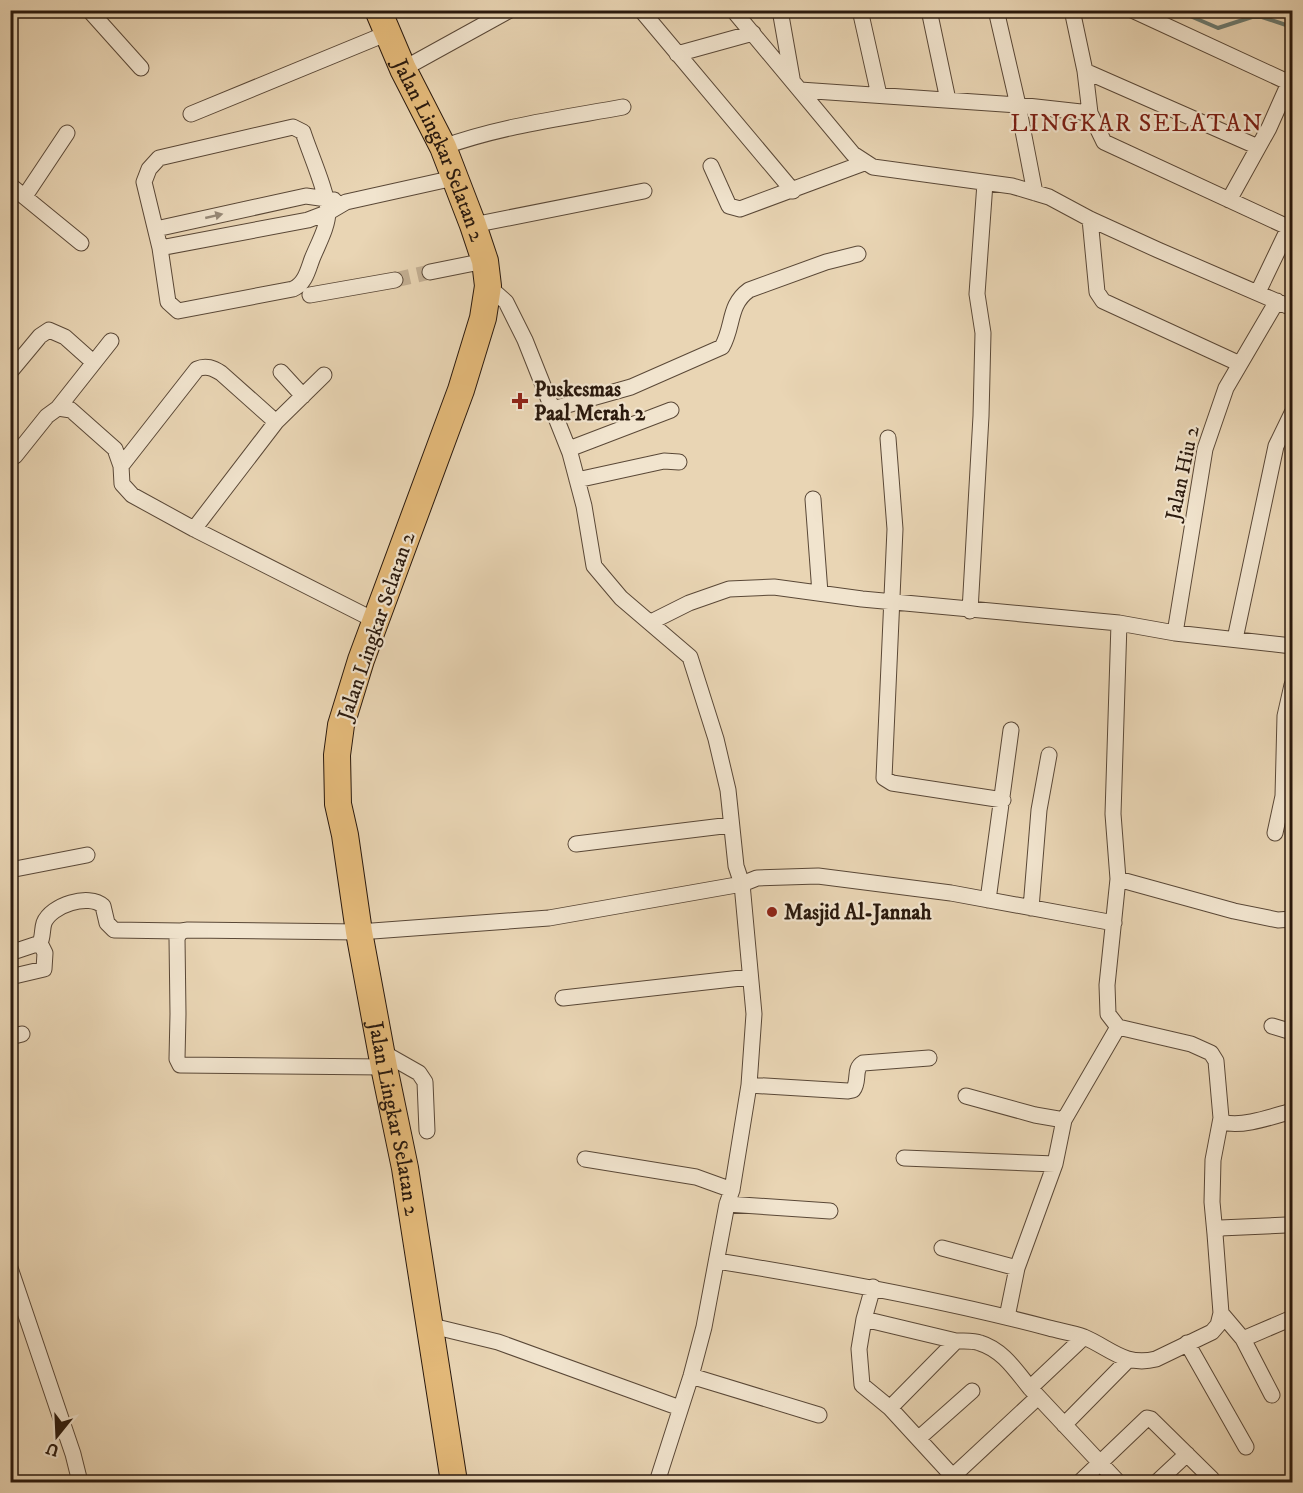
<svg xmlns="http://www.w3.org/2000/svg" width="1303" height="1493" viewBox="0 0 1303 1493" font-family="'IM FELL DW Pica',serif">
  <rect width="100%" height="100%" fill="#e9d5b4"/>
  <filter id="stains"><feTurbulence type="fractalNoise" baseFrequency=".00333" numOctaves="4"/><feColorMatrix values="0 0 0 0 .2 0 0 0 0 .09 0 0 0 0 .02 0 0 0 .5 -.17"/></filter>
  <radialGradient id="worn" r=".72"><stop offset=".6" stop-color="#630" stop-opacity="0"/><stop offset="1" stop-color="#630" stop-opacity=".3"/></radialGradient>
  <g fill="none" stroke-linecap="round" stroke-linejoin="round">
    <path stroke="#6b796e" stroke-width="4" d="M 1176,10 L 1218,28 L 1252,17 L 1262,17 L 1292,27"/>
    <path stroke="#c3af93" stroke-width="15" stroke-dasharray="15 8" stroke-linecap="butt" d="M 395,280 L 430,272"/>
    <g stroke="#5a4837" stroke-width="17">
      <path id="minor" d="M 89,10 L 141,68
        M 641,10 L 793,191
        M 733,10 L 853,154 L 873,167 L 1012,186 L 1049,197 L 1090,219 L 1158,250 L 1292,308
        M 780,10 L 792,78
        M 860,10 L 879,95
        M 929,10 L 948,100
        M 996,10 L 1018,105 L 1035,193
        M 1072,10 L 1085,71 L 1090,113 L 1104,142 L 1292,229
        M 1132,10 L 1292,84
        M 677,54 L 753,33
        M 403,69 L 510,10
        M 1085,71 L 1258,147
        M 800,90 L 1018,105 L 1090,113
        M 191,114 L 388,33
        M 293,127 L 303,132 C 309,151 328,194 328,211 C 328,227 318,244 312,259 C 308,270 305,284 293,289 L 178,311 L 168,302 L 160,248 L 144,182 L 149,169 L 159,158 Z
        M 443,147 C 501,126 563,118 623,107
        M 711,166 L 729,206 L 740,209 L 864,163
        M 10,185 L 81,243
        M 25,196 L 67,133
        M 1229,200 L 1269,128 L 1289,83
        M 1090,219 L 1097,292 L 1103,301 L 1240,364
        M 473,225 L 644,191
        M 156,229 L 306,196 L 334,200
        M 160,248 L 308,220 L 329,212 L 346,202 L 454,178
        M 430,272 L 485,261
        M 1258,292 L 1292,221
        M 310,295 L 395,280
        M 10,372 L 40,336 L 49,330 L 65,337 L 93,362
        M 281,372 L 303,396
        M 58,408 L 71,410 L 115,449 L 121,466 L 122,484 L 132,495 L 194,529 L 376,621
        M 553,409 L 631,387 L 722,347 C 734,326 728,305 749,290 L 826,262 L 858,254
        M 888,438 L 895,529 L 884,778 L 892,783 L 1003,800
        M 569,449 L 671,410
        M 10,458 L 15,456 L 47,416 L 58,408 L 111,341
        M 121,466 L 197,369 C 206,365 213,368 221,373 L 276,422
        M 577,480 L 664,461 L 679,462
        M 813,499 L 820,593
        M 194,529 L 276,422 L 324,375
        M 970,611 L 981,416 L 983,333 L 977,294 L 985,183
        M 651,622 L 689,603 L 729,589 L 774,587 L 862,599 L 1119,623 L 1175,633 L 1292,646
        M 1119,623 L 1113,814 L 1118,879 L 1107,985 L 1108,1014 L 1118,1027 L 1191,1044 L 1211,1053 L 1216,1061 L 1221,1118 L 1213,1160 L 1212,1202 L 1215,1234
        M 1175,633 L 1205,449 L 1226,388 L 1277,301
        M 1235,639 L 1276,446 L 1292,413
        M 1275,833 L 1283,796 L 1285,716 L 1292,685
        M 576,844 L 731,825
        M 10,870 L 87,855
        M 1118,879 L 1234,911 L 1278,920 L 1292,919
        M 988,900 L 1011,730
        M 1031,908 L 1039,810 L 1049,755
        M 10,953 L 40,943 C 43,937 42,929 44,923 C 51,905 89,893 103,906 L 107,923 L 114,930 L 181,931
        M 10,977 L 44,969 L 45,953 L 40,943
        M 563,998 L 750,977
        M 1272,1026 L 1292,1032
        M 10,1037 L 22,1034
        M 382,1052 L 419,1073 L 425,1082 L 427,1131
        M 384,1067 L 180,1065 L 177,1059 L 178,1014 L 177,938 L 181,931 L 188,930 L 359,932 L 549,918 L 742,884 L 736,866 L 728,790 L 716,739 L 690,657 L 621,598 L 594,566 L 584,506 L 570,453 L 525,340 L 506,302 L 488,286
        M 749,1085 L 848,1091 L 853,1090 C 860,1081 853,1069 863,1063 L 929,1058
        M 966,1096 L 1035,1115 L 1064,1120
        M 1221,1118 L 1223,1122 C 1241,1128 1274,1116 1292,1111
        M 904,1158 L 1055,1164
        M 585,1159 L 696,1177 L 732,1190
        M 727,1204 L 830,1211
        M 942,1248 L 1017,1268
        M 717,1261 C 829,1279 939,1299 1049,1328 C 1060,1331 1073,1333 1084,1337 C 1110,1348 1125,1367 1156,1359 L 1212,1332 L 1218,1325 L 1221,1313 L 1215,1234 L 1220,1228 L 1286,1225
        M 10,1268 L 73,1454 L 80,1482
        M 873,1287 L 864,1319 L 859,1349 L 862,1385 L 890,1408 L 958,1482
        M 1221,1313 L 1243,1339 L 1272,1395
        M 1007,1317 L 1017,1268 L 1055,1164 L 1064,1120 L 1118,1027
        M 864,1319 L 956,1341
        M 428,1325 L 498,1342 L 680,1408
        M 1243,1339 L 1292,1318
        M 1187,1343 L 1246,1447
        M 691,1376 L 819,1415
        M 1030,1388 L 1118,1482
        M 890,1408 L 956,1341 C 963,1341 973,1340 980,1343 C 1003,1350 1016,1371 1030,1388 L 1084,1337
        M 1064,1425 L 1128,1360
        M 919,1438 L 972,1391
        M 952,1477 L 1038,1397
        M 657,1482 L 691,1376 L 704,1327 L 727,1204 L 732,1190 L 749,1085 L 754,1014 L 742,884 L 757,878 L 818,876 L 951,893 L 1114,923
        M 1080,1482 L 1147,1418 L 1151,1419 L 1212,1479 L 1212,1482
        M 1157,1482 L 1187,1454"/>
    </g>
    <g stroke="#2a190d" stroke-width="28">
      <g id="trunk">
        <path id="s1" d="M 378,10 L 403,69 L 443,147 L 473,225 L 485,261 L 488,286 L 483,318 L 461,390 L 361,660 L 341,725 L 337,755 L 338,804 L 345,835 L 359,932 L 384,1067 L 405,1168 L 454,1482"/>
      </g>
    </g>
    <use href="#minor" stroke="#f1e4ce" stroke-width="15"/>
    <use href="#trunk" stroke="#e4ba7a" stroke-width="26"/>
  </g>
  <defs><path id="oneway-solid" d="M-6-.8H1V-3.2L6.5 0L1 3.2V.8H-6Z" transform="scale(1.5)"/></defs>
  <use fill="#978977" href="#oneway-solid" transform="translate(214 216) rotate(-13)"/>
  <g fill="#8f2418" stroke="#f1e4ce" stroke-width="2">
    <path d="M517 392h6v6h6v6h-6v6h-6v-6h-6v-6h6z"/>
    <circle cx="772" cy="912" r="6"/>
  </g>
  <g text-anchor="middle" stroke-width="4.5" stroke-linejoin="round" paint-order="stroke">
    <g font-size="21" fill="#2a190d" stroke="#f1e4ce">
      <text dy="7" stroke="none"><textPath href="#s1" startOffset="153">Jalan Lingkar Selatan 2</textPath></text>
      <text transform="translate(1182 473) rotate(-78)" y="7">Jalan Hiu 2</text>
      <text transform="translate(376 626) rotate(-71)" y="7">Jalan Lingkar Selatan 2</text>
      <text dy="7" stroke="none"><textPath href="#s1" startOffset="1161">Jalan Lingkar Selatan 2</textPath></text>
    </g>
    <g font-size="21" font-weight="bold" fill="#2a190d" stroke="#f1e4ce" text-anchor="start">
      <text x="534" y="396">Puskesmas<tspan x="534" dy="24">Paal Merah 2</tspan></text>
      <text x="784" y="919">Masjid Al-Jannah</text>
    </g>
    <g font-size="24" letter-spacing="1.5" fill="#7a1f14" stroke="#f1e4ce">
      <text x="1137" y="131">LINGKAR SELATAN</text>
    </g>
  </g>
  <rect width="1303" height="1493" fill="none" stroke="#e9d5b4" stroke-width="36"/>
  <rect x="12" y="12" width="1279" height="1469" fill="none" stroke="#2a190d" stroke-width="3"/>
  <rect x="18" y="18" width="1267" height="1457" fill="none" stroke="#2a190d" stroke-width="1.5"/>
  <g transform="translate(57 1436) rotate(198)" stroke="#f1e4ce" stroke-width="4.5" paint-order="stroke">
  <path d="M0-4.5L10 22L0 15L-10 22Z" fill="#2a190d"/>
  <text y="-9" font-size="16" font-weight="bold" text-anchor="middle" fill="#2a190d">U</text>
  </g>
  <rect width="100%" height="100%" filter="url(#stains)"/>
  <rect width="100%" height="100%" fill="url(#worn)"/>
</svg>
